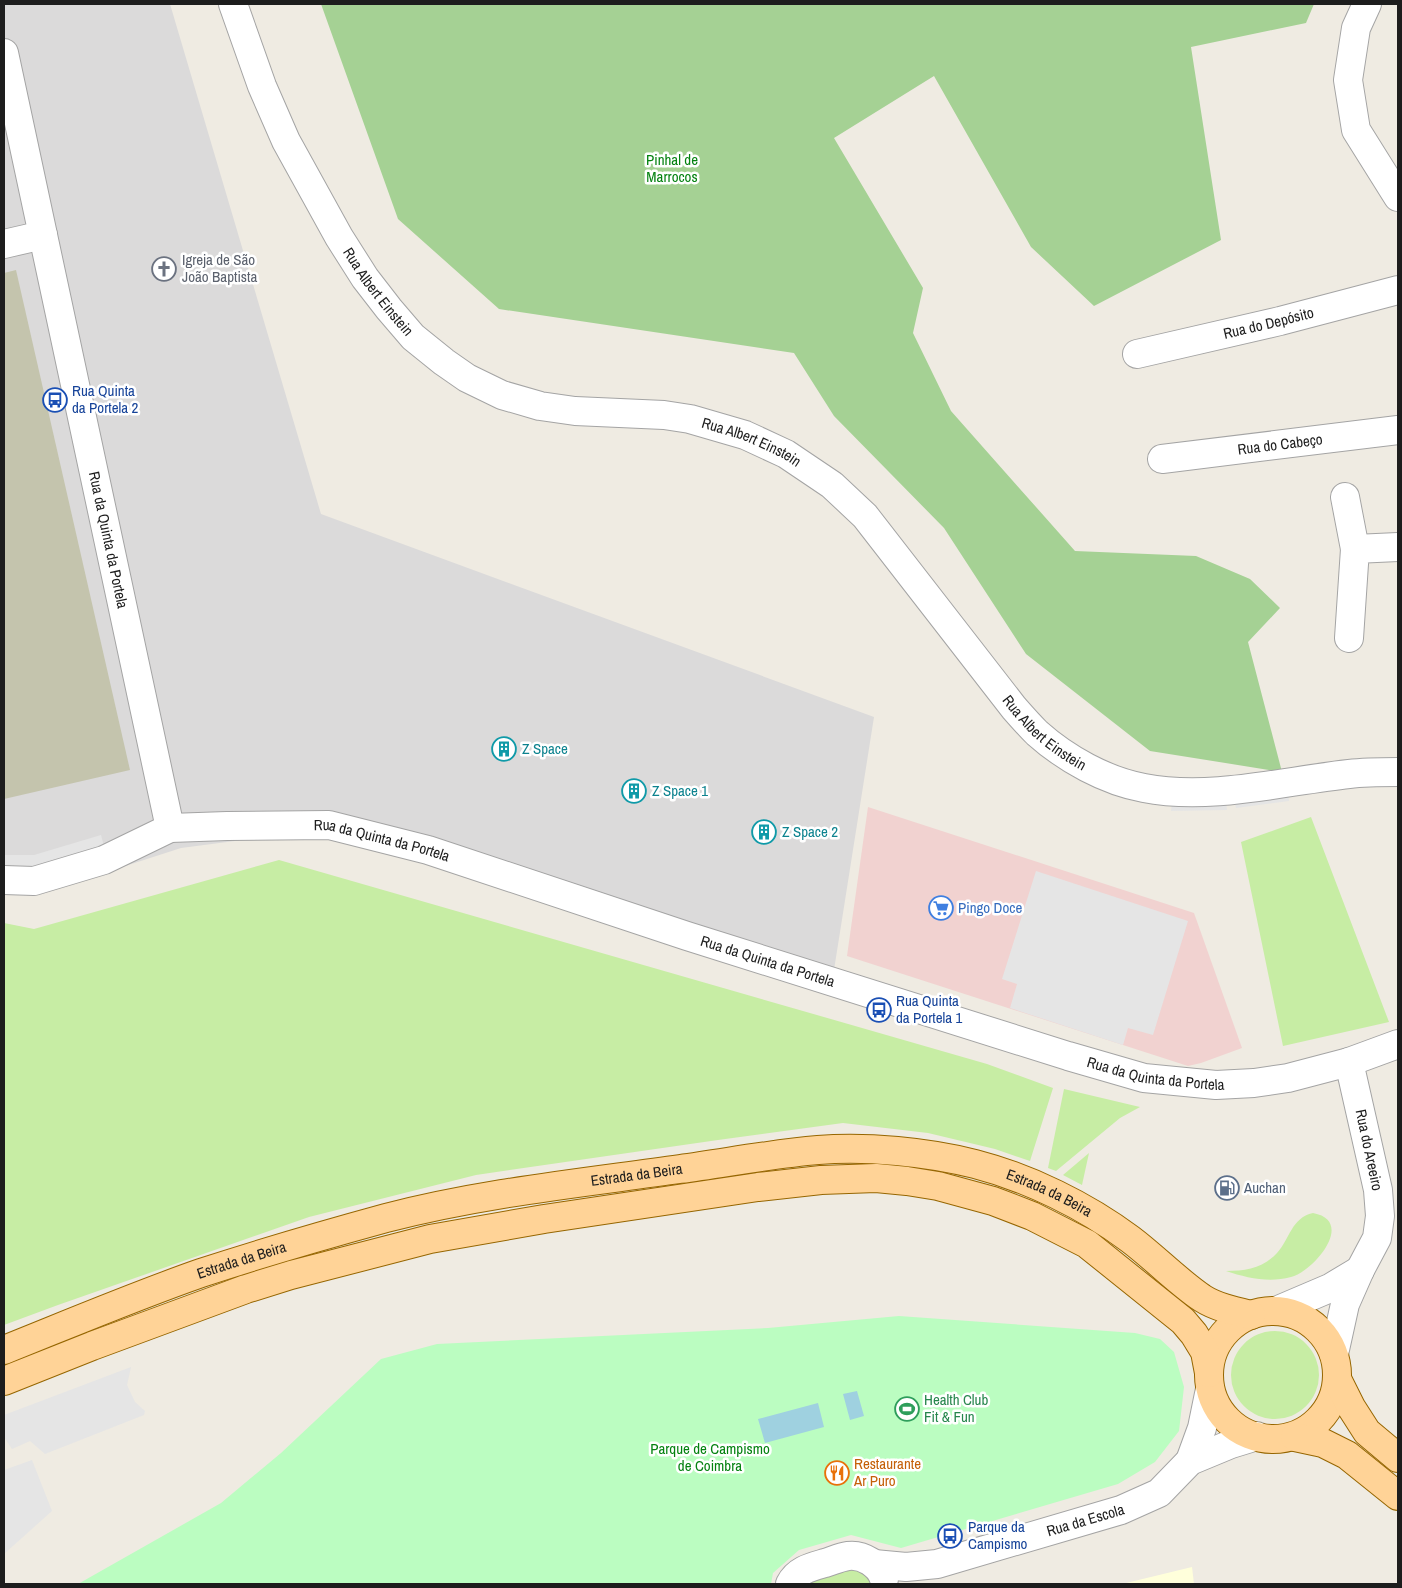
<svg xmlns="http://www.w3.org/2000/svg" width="1402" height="1588" viewBox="0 0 1402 1588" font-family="'Archivo Narrow',sans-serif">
  <rect width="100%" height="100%" fill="#efebe2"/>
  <path fill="#dbdada" d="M 4,4 L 170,4 L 321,514 L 874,717 L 834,970 L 374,823 L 181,848 L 48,891 L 4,886 Z"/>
  <path fill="#f1d2d0" d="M 868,807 L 1194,913 L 1242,1048 L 1201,1063 L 1188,1066 L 847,956 Z"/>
  <path fill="#ffffdb" d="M 1192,1567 L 1194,1584 L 1122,1584 Z"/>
  <path fill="#c4c4ad" d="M 16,270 L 130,770 L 4,799 L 4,273 Z"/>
  <path fill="#c7eda4" d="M 1311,817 L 1389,1022 L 1283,1046 L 1241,842 Z
    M 279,860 L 987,1064 L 1053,1088 L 1030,1161 L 995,1149 L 928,1133 L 843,1123 L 718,1140 L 476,1175 L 309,1217 L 58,1305 L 4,1325 L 4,923 L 34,929 Z
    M 1064,1089 L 1140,1107 L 1120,1118 L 1056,1171 L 1048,1168 Z
    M 1089,1153 L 1082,1185 L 1063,1175 Z
    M 1313,1213 C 1356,1221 1314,1271 1291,1277 C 1269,1283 1247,1278 1226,1271 C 1246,1271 1263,1268 1277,1253 C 1290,1239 1291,1218 1313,1213 Z
    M1231 1375a44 44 0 1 1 88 0a44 44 0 1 1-88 0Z
    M 848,1567 L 866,1573 L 873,1584 L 803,1584 Z"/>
  <path fill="#a5d194" d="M 321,4 L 1314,4 L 1306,23 L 1191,47 L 1221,240 L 1094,306 L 1031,247 L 934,76 L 834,138 L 923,288 L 913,333 L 951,411 L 1075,551 L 1196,556 L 1250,579 L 1280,608 L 1248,642 L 1282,772 L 1150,751 L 1026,654 L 944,528 L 834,416 L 794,353 L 499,309 L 398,219 Z"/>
  <path fill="#bbfdc1" d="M 899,1316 L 1135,1333 L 1160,1339 L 1174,1352 L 1184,1387 L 1179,1431 L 1155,1462 L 1118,1484 L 901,1548 L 851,1535 L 799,1550 L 773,1573 L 771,1584 L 78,1584 L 221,1503 L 281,1453 L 381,1359 L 437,1344 L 768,1328 Z"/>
  <path fill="#e5e5e5" d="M 1288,793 L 1289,801 L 1236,808 L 1234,800 Z
    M 1226,801 L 1227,810 L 1171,811 L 1172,803 Z
    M 101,835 L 105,850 L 36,870 L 4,870 L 4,855 L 34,855 Z
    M 1036,871 L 1188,921 L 1153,1035 L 1128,1028 L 1123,1045 L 1010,1008 L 1017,984 L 1002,979 Z
    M 131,1367 L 127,1385 L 135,1402 L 145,1411 L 144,1415 L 45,1454 L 30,1441 L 12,1449 L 4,1437 L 4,1415 Z
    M 32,1460 L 52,1511 L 4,1554 L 4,1470 Z"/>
  <path fill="#9fd1e0" d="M 857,1391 L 864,1416 L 850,1420 L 843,1394 Z
    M 818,1403 L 824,1427 L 765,1443 L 758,1419 Z"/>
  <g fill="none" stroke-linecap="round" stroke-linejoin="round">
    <g stroke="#a4a4a4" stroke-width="30">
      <g id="minor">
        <path id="s1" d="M 233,4 L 262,86 L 286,141 L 339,237 L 365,278 L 389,309 L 413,337 L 444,362 L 467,378 L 502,395 L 540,406 L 575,411 L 664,415 L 690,419 L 745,435 L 786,454 L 832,485 L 865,516 L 1014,708 C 1021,716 1029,725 1037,733 C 1066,759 1106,781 1144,788 C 1210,801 1284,781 1349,774 C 1365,772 1382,772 1398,772"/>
        <path d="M 1367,4 L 1356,28 L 1348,80 L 1356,130 L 1398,197"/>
        <path id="s2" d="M 4,53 L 170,828"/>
        <path d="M 4,244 L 43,235"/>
        <path id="s3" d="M 1137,354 L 1280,321 L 1398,290"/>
        <path id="s4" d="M 1162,459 L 1398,430"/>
        <path d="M 1345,497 L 1355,549"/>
        <path d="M 1349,638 L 1355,549 L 1398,547"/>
        <path id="s5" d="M 4,880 L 34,881 L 104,860 L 170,828 L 227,826 L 329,825 L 428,850 L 687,936 L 1068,1056 L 1144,1078 L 1216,1085 L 1254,1083 L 1288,1078 L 1349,1062 L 1398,1044"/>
        <path d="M 1276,1311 L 1330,1288 L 1360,1270"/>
        <path d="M 1334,1354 L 1345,1304 L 1360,1270 L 1377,1238 L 1380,1216 L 1378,1190 L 1349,1062"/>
        <path d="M 1190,1461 L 1202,1428 L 1210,1389"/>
        <path id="s6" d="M 874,1564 L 906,1567 L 937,1564 L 1121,1510 L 1159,1493 L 1190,1461 L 1231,1444 L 1257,1436"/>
        <path d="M 790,1584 C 797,1570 811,1567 825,1563 C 832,1561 840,1557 848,1556 C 863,1554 880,1565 884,1579"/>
      </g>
    </g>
    <g stroke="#966600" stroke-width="30">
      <g id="major">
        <circle cx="1273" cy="1375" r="64"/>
        <path id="s7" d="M 4,1350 C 69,1324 135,1296 201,1273 C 262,1253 324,1235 386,1218 C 482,1193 581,1183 680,1169 C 725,1163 771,1154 818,1150 C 867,1146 928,1152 975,1164 C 1029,1178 1086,1206 1130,1239 C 1154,1257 1177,1281 1202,1298 C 1216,1307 1234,1311 1251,1315"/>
        <path d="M 1337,1379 L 1351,1407 L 1367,1432 L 1398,1458"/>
        <path d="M 4,1381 L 92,1346 L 246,1289 L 291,1275 L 430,1239 L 544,1219 L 758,1187 L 821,1180 L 876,1178 L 907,1181 L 938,1186 L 993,1201 L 1032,1216 L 1087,1244 L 1183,1321 L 1194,1334 L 1205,1352 L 1209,1373"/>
        <path d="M 1295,1437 L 1323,1443 L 1347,1455 L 1398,1496"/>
      </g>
    </g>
    <use href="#minor" stroke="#fff" stroke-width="28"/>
    <use href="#major" stroke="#ffd397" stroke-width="28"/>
  </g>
  <defs>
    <g id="church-ring" transform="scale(1.25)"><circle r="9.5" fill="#fff" stroke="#6b7280" stroke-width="1.5"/><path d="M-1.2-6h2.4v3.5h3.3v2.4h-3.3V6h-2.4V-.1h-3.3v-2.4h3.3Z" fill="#6b7280"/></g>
    <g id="bus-ring" transform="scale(1.25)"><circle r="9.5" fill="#fff" stroke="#1a4fb4" stroke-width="1.5"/><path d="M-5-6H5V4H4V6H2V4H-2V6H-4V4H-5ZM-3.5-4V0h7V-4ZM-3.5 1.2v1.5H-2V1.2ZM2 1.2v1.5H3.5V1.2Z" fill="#1a4fb4"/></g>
    <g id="building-ring" transform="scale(1.25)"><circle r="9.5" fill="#fff" stroke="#0f9aa8" stroke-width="1.5"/><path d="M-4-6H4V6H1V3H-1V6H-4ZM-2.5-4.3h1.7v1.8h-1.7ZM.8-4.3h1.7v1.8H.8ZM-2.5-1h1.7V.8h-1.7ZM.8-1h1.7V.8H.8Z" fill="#0f9aa8"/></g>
    <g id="supermarket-ring" transform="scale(1.25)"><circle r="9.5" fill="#fff" stroke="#3f7fe0" stroke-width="1.5"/><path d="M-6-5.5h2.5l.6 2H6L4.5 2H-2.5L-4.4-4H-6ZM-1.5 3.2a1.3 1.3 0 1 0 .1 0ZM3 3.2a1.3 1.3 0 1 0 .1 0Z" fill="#3f7fe0"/></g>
    <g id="fuel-ring" transform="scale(1.25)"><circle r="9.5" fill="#fff" stroke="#5c6f8a" stroke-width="1.5"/><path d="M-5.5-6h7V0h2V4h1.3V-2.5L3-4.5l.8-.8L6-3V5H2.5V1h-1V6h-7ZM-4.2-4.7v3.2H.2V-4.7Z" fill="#5c6f8a"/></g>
    <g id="stadium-ring" transform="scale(1.25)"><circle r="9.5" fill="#fff" stroke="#2e9e5b" stroke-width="1.5"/><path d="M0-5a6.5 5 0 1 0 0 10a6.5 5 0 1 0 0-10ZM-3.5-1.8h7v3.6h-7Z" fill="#2e9e5b"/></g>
    <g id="restaurant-ring" transform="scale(1.25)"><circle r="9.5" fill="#fff" stroke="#e8710a" stroke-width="1.5"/><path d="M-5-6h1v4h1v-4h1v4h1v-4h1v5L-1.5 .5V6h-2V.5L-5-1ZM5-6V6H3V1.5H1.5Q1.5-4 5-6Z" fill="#e8710a"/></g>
  </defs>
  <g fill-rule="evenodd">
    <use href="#church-ring" x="164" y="269"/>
    <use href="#bus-ring" x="55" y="400"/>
    <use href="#building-ring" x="504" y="749"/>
    <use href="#building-ring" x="634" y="791"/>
    <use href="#building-ring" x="764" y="832"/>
    <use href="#supermarket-ring" x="941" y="908"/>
    <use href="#bus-ring" x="879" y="1010"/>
    <use href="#fuel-ring" x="1227" y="1188"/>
    <use href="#stadium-ring" x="907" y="1409"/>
    <use href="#restaurant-ring" x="837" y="1473"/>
    <use href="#bus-ring" x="950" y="1536"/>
  </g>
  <g text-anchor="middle" stroke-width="5" stroke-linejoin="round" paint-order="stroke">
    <g font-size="15" fill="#048210" stroke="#fff">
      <text x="672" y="165">Pinhal de<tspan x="672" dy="17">Marrocos</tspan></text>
      <text x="710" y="1454">Parque de Campismo<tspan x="710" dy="17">de Coimbra</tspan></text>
    </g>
    <g font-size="15" fill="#5b616d" stroke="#fff" text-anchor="start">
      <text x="182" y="265">Igreja de São<tspan x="182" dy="17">João Baptista</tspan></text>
    </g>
    <g font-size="15" fill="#1d1d1d" stroke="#fff">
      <text dy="5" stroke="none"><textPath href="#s1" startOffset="324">Rua Albert Einstein</textPath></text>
      <text dy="5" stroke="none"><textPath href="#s3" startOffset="135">Rua do Depósito</textPath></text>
      <text dy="5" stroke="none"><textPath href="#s1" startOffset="744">Rua Albert Einstein</textPath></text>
      <text dy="5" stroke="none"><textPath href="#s4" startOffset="119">Rua do Cabeço</textPath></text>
      <text dy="5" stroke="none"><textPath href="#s2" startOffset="498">Rua da Quinta da Portela</textPath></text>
      <text dy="5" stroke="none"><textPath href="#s1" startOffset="1164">Rua Albert Einstein</textPath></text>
      <text dy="5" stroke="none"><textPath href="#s5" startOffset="390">Rua da Quinta da Portela</textPath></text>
      <text dy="5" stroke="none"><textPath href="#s5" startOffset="795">Rua da Quinta da Portela</textPath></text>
      <text dy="5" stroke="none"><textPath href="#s5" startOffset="1200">Rua da Quinta da Portela</textPath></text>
      <text transform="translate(1369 1150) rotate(78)" y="5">Rua do Areeiro</text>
      <text dy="5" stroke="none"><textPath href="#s7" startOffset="659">Estrada da Beira</textPath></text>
      <text dy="5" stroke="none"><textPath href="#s7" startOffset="1080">Estrada da Beira</textPath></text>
      <text dy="5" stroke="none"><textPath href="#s7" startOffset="254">Estrada da Beira</textPath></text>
      <text dy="5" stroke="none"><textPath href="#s6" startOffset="218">Rua da Escola</textPath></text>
    </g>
    <g font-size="15" fill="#164399" stroke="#fff" text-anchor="start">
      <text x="72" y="396">Rua Quinta<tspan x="72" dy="17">da Portela 2</tspan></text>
      <text x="896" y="1006">Rua Quinta<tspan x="896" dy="17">da Portela 1</tspan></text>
      <text x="968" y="1532">Parque da<tspan x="968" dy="17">Campismo</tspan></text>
    </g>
    <g font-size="15" fill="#0d838f" stroke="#fff" text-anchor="start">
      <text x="522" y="754">Z Space</text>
      <text x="652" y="796">Z Space 1</text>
      <text x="782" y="837">Z Space 2</text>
    </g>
    <g font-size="15" fill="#366cbe" stroke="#fff" text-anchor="start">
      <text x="958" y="913">Pingo Doce</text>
    </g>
    <g font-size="15" fill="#4e5e75" stroke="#fff" text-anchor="start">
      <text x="1244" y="1193">Auchan</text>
    </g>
    <g font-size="15" fill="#27864d" stroke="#fff" text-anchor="start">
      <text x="924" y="1405">Health Club<tspan x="924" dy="17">Fit &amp; Fun</tspan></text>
    </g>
    <g font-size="15" fill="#c56008" stroke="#fff" text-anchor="start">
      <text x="854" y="1469">Restaurante<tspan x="854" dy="17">Ar Puro</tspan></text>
    </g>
  </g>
  <rect width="1402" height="1588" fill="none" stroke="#1d1d1d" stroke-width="10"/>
</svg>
